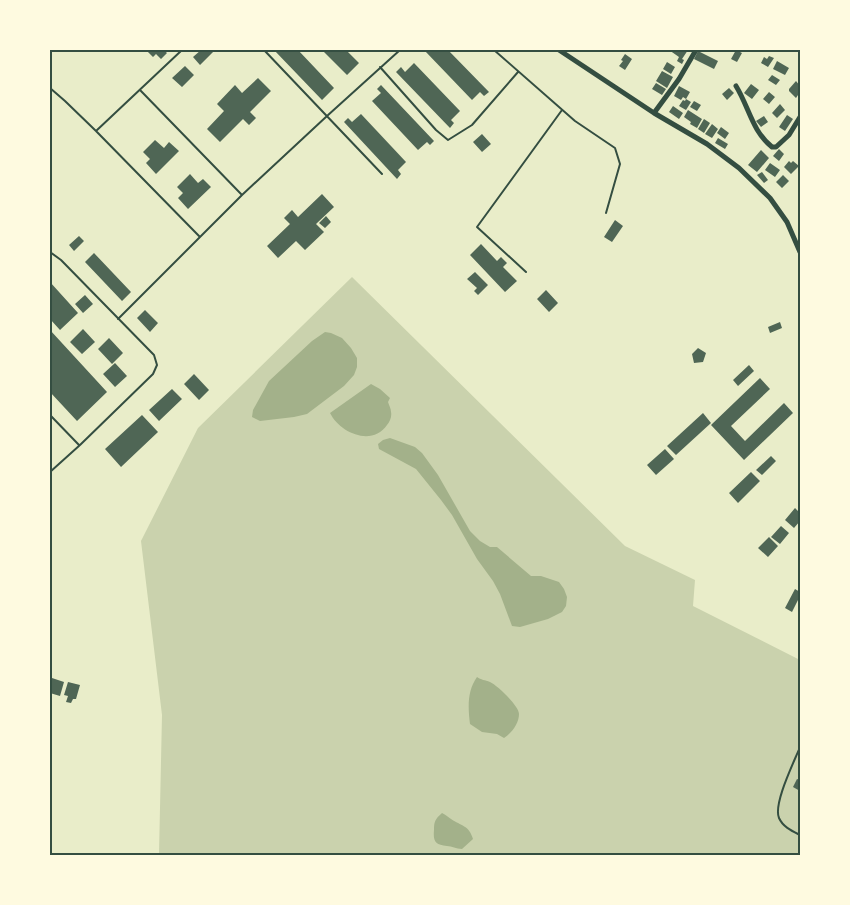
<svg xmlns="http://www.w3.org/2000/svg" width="850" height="905" viewBox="0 0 850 905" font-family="Poppins,sans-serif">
  <rect width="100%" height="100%" fill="#e9edc9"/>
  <path fill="#cad2ad" d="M 352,277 L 625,546 L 695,580 L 693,606 L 800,660 L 800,855 L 159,855 L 162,715 L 141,541 L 198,428 Z"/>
  <path fill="#a3b18a" d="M 325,332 L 331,333 L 342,338 L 351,348 L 357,358 L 357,367 L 354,375 L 344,386 L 307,414 L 294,417 L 260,421 L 252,417 L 253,410 L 269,381 L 312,341 Z
    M 371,384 L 380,389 L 390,398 L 388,402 C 389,405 391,409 391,412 C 392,416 390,422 387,425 C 372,447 340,433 330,413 Z
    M 390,438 L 415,447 L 422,453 L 438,475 L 470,531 L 480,541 L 490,547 L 497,547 L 531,576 L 541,576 L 559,582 L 564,589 L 567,597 L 566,606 L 562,612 L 548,619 L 520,627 L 512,626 L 500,594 L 493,581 L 477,559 L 452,515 L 441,500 L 416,469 L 379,449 L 378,444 L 383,440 Z
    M 477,677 C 481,680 485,680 490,682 C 497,685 519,706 519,714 C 519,723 512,733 504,738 L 497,734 L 482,732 L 470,724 C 468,708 467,691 477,677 Z
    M 442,813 C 446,815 448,817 451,819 C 461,826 469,825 473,839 L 462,849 C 456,849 452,846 447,846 C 435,845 433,841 434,830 C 434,822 435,819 442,813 Z"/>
  <path fill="#4f6655" d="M 146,50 L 164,50 L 167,53 L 161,59 L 156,54 L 153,57 Z
    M 201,50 L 215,50 L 200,65 L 193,57 Z
    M 274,50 L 298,50 L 334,88 L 322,100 Z
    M 322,50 L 346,50 L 359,63 L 347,75 Z
    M 426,50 L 448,50 L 489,92 L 484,96 L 480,92 L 472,100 L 425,51 Z
    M 669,50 L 688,50 L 682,59 L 684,60 L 682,64 L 677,61 L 679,57 Z
    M 736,50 L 742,53 L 737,62 L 731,59 Z
    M 698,51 L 718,61 L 714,69 L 694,59 Z
    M 625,54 L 632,59 L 625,70 L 619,66 L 623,61 L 621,60 Z
    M 769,56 L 774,58 L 768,67 L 761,63 L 764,57 L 767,59 Z
    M 777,61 L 789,68 L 785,75 L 773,69 Z
    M 667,62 L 675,67 L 671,74 L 663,69 Z
    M 414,63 L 460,111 L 451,120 L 454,123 L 450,128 L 396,72 L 401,67 L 405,72 Z
    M 185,66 L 194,75 L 182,87 L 172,78 Z
    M 662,71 L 673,77 L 667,88 L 656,81 Z
    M 772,75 L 780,80 L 776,85 L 768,80 Z
    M 258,78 L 271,91 L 250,112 L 256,118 L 249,125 L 243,119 L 220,142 L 207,129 L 224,111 L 217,104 L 235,85 L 242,93 Z
    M 796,81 L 800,86 L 800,92 L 796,98 L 789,91 L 789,89 Z
    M 656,83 L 666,89 L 662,95 L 652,89 Z
    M 751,84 L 759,90 L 752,99 L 744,93 Z
    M 381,85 L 434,141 L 430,145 L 427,142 L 418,150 L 372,101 L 381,93 L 377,89 Z
    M 679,86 L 690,92 L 686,99 L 683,97 L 681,100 L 674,96 Z
    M 729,88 L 734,93 L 727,100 L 722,94 Z
    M 769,92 L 775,97 L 769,104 L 763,99 Z
    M 686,99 L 691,102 L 686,110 L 679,106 L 683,100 L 685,101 Z
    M 694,101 L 701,105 L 697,111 L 690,107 Z
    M 780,104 L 785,110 L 777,118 L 772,113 Z
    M 673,106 L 683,113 L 679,119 L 669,112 Z
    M 688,110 L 702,119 L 697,128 L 690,124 L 691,122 L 684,117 Z
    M 361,114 L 406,162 L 398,170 L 401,174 L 397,179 L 344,122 L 348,118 L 352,122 Z
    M 787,115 L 793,119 L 785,131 L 779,127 Z
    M 764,116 L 768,122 L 761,127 L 756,121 Z
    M 704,119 L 710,123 L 704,133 L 698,129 Z
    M 712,124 L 718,129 L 712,138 L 705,134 Z
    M 721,127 L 729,133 L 725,139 L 717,133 Z
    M 482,134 L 491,144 L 482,152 L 473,142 Z
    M 718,138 L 728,144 L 725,149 L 715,143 Z
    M 155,140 L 164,148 L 169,142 L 179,151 L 156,174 L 146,163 L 150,159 L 143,152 Z
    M 779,149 L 784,154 L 779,161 L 773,156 Z
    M 761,150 L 769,158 L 757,172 L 748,165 Z
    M 789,161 L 791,163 L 793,161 L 799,166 L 791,174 L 784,167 Z
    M 770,163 L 780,170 L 775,177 L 765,170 Z
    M 762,172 L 768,180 L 764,183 L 757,175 Z
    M 190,174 L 198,183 L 203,179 L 211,187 L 188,209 L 178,198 L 183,193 L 177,187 Z
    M 783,175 L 789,181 L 782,188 L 776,182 Z
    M 322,194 L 334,207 L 316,224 L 324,232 L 305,250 L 296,241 L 278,258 L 267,246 L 290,224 L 284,218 L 292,210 L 298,217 Z
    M 326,216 L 331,222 L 325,228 L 319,223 Z
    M 615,220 L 623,226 L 612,242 L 604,237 Z
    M 79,236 L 84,241 L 74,251 L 69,245 Z
    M 481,244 L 497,261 L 501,257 L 507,263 L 503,267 L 517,281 L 505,292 L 470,255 Z
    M 94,253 L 131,292 L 122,301 L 85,262 Z
    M 475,272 L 488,285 L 478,295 L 474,291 L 477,288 L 467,279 Z
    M 50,282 L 78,313 L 60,330 L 50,319 Z
    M 546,290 L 558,303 L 549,312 L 537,299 Z
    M 85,295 L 93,304 L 83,313 L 75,304 Z
    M 145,310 L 158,323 L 150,332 L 137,318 Z
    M 780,322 L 782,328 L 770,333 L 768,327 Z
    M 83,329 L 95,342 L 82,354 L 70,342 Z
    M 50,330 L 107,392 L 77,421 L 50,392 Z
    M 109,338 L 123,353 L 112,364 L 98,349 Z
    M 698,348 L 706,353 L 703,362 L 694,363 L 692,354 Z
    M 115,363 L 127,376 L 115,387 L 103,374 Z
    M 749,365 L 754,371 L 738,386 L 733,380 Z
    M 194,374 L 209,390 L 199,400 L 184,384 Z
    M 760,378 L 770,389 L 731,426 L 745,441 L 784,403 L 793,413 L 744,460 L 711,425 Z
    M 172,389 L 182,399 L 159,421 L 149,410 Z
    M 703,413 L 711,423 L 676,455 L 667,446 Z
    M 142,415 L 158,432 L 121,467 L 105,449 Z
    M 665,449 L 674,459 L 656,475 L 647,465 Z
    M 771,456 L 776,461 L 762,475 L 756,470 Z
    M 751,472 L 760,481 L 738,503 L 729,493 Z
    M 795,508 L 800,513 L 800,521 L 794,528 L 785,520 Z
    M 781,526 L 789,533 L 780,544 L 771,537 Z
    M 769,537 L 778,546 L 768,557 L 758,548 Z
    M 795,589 L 800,592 L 800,596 L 792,612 L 785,608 Z
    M 52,678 L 64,682 L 60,696 L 50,693 L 50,687 Z
    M 68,682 L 80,685 L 76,699 L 73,699 L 71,703 L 66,702 L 68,696 L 64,695 Z
    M 797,779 L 800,780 L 800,791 L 793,787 Z"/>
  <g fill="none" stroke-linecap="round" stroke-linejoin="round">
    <path stroke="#344e41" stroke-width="2" d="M 264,50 L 382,174
      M 494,50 L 575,121 L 615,148 L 620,164 L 606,213
      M 380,67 L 436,130 L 448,140 L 472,125 L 518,72
      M 50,88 L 65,101 L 96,131 L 199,236
      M 140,90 L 242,195
      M 96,131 L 182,50
      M 50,252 L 61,260 L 154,355 L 157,365 L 153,374 L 80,445 L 50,472
      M 526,272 L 477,227 L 562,110
      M 118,319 L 242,195 L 327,116 L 400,50
      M 50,415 L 79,445
      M 800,747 C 794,762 773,804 779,818 C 783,827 792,831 800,835"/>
    <path stroke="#344e41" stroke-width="5" d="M 559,50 L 654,113 L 707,144 L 739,168 L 770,198 L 787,222 L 800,252
      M 736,86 C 749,107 752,131 772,147 L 776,147 L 789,135 L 800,117
      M 654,113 L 679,79 L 696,50"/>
  </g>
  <rect width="850" height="905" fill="none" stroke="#fefae0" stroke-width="102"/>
  <rect x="51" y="51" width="748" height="803" fill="none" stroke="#344e41" stroke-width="2"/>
</svg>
